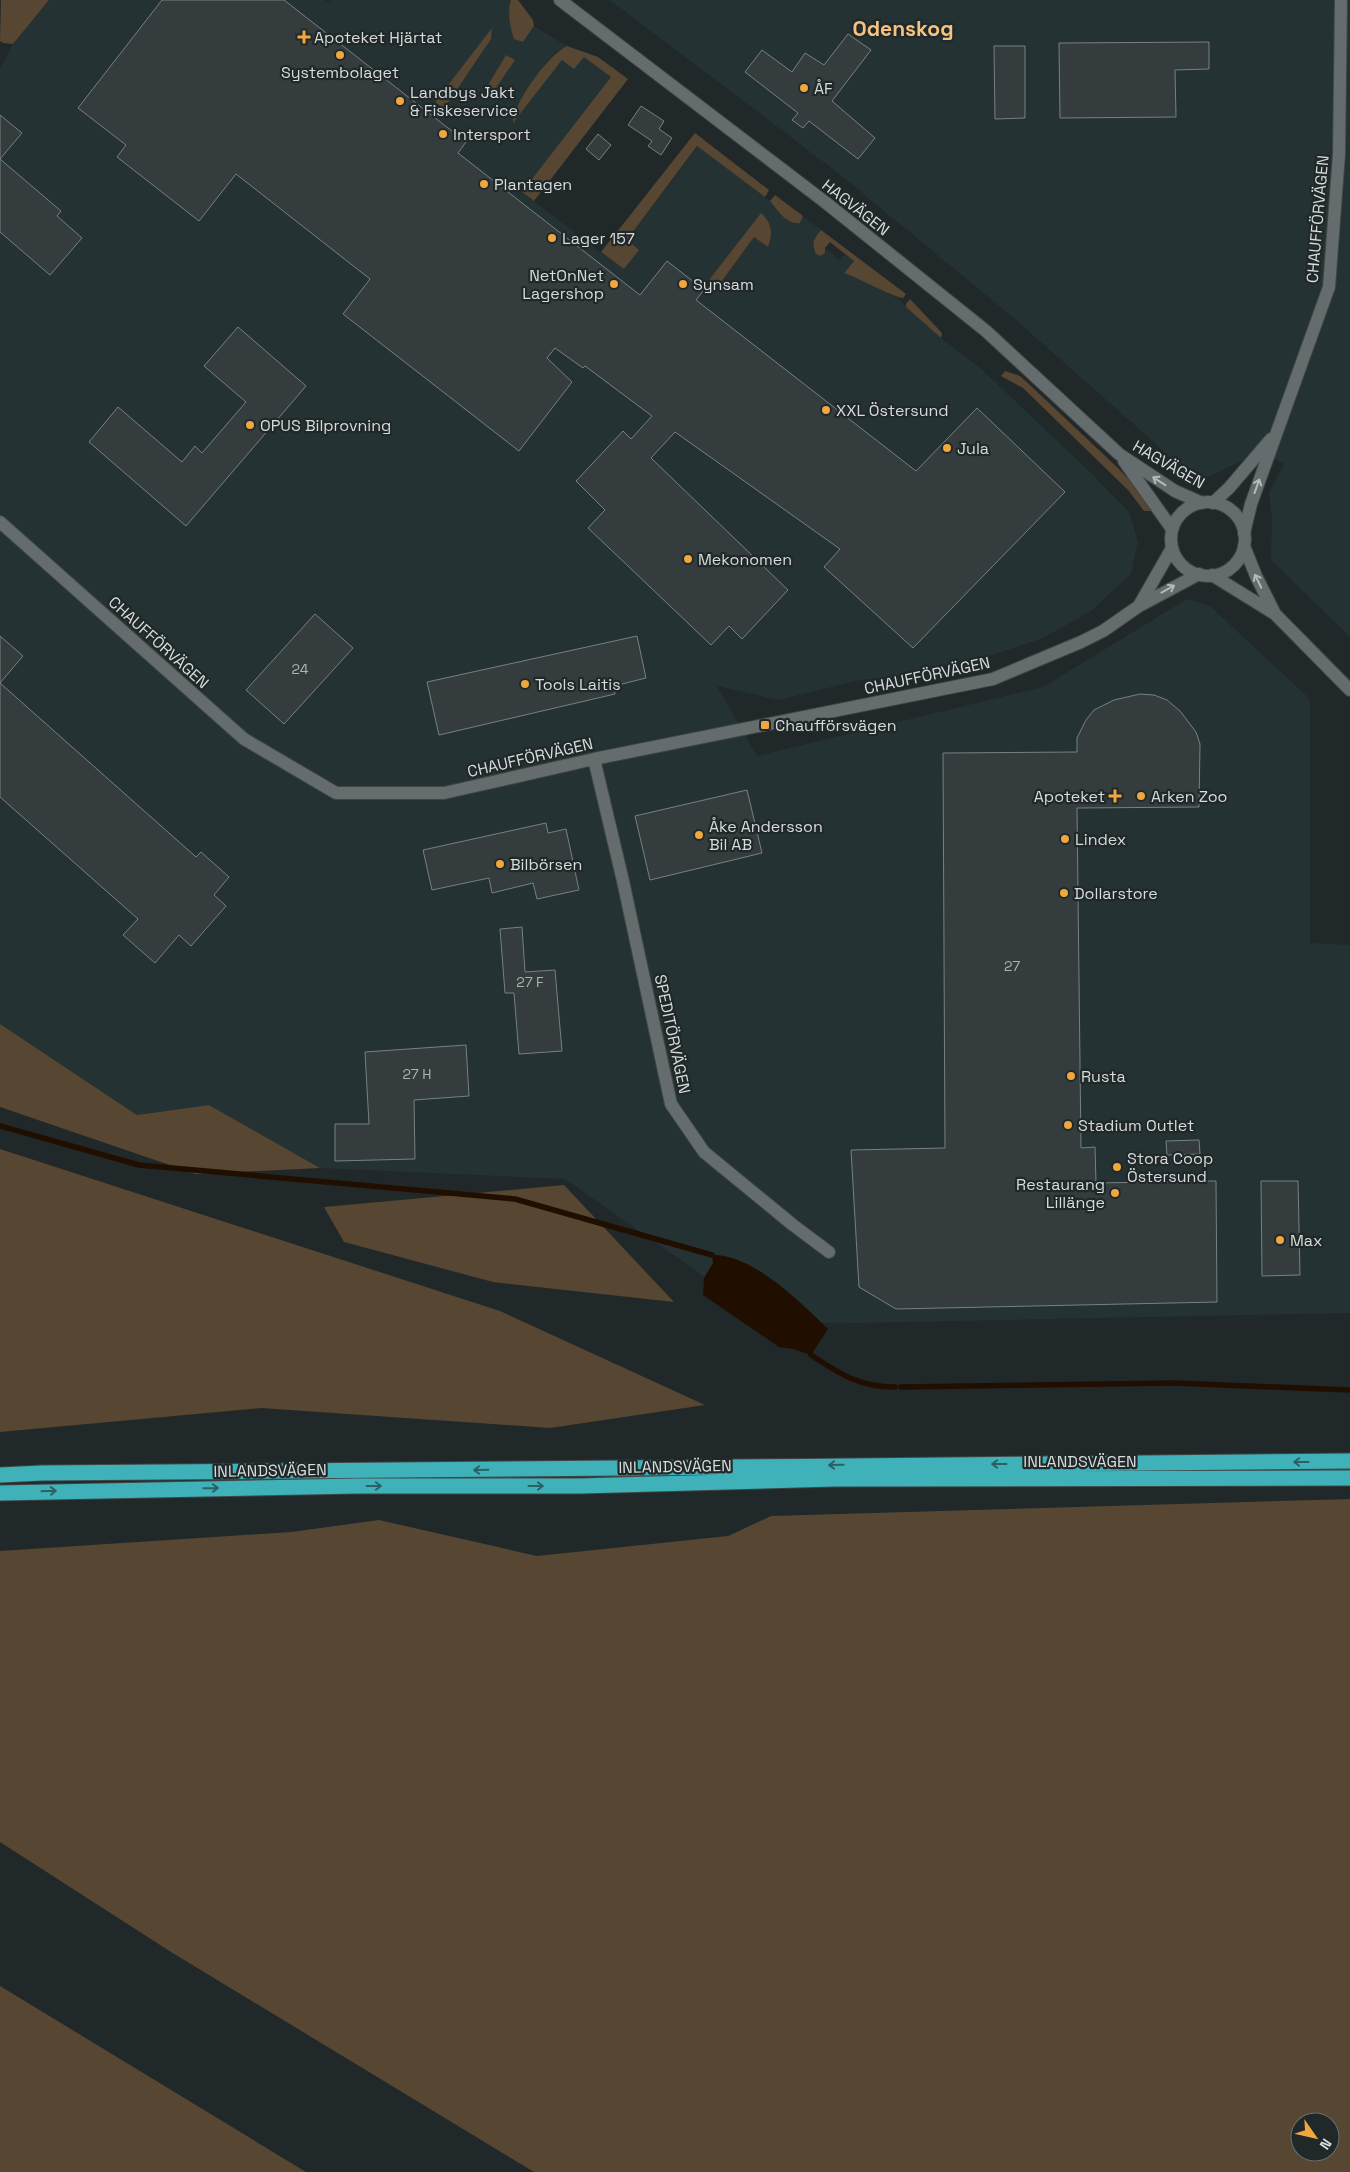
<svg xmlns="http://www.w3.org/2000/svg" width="1350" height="2172" viewBox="0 0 1350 2172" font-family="'Space Grotesk',sans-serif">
  <rect width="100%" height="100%" fill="#212829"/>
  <path fill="#243233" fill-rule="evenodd" d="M 49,0 L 324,0 L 329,2 L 330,0 L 511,0 L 523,42 L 534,26 L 567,46 L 558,50 L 547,62 L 527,90 L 514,122 L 562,60 L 584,57 L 611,77 L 523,193 L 608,258 L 627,241 L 698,146 L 770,201 L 787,221 L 800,223 L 803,216 L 821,230 L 814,238 L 824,253 L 826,249 L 840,260 L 845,254 L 854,261 L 844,273 L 867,282 L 897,298 L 941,338 L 978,366 L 1089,471 L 1129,512 L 1138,542 L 1131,574 L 1091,611 L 1041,639 L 976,660 L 927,668 L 910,674 L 856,681 L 779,700 L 717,686 L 757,756 L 1043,687 L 1187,599 L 1210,606 L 1310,699 L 1310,943 L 1350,945 L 1350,1313 L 855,1323 L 769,1322 L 565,1179 L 320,1168 L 209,1105 L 137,1115 L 0,1024 L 0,69 L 13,44 ZM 492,29 L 491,38 L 482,53 L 444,109 L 435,102 ZM 761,214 L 768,247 L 754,237 L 719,285 L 709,280 Z
    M 610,0 L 1350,0 L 1350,637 L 1271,560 L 1272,519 L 1269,492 L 1284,464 L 1257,450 L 1241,461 L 1206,478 L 1184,471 L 1147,436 L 1015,319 L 838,173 Z"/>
  <path fill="#564632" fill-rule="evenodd" d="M 1,0 L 49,0 L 13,44 L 3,43 L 0,41 Z
    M 511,0 L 518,0 L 533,20 L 534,26 L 523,42 L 514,39 C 510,28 507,10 511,0 Z
    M 492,28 L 491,39 L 444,109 L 435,102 Z
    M 567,46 L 598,57 L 628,79 L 534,201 L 522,192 L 611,77 L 584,57 L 574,69 L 562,60 L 513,123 C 513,103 549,54 567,46 Z
    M 506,55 L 515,60 L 491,95 L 487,93 L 487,87 Z
    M 695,133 L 769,190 L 765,197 L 697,146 L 627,240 L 639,250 L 624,269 L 601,252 Z
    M 775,195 L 803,216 L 800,223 C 786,225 778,210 770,201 Z
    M 761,213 C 772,223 773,233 768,247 L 754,237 L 719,285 L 709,280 Z
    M 821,230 L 906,294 L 903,298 C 895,298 856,277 844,273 L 854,261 L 830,242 L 825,248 L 825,253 L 820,256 L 816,254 C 811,243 814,238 821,230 Z
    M 910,299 L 942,333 L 941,338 L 906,307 L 906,304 Z
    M 1005,371 L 1020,376 L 1031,386 L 1119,469 L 1146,498 L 1152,507 L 1151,511 L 1144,511 L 1128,490 L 1023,388 L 1001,376 Z
    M 0,1024 L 137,1115 L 209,1105 L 320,1168 L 196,1174 L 0,1107 Z
    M 0,1149 L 500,1311 L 705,1405 L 550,1428 L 261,1408 L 0,1432 Z
    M 564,1185 L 674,1302 L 493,1282 L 344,1242 L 324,1207 Z
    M 1350,1499 L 1350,2172 L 534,2172 L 171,1952 L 0,1842 L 0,1551 L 291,1532 L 379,1520 L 537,1556 L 728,1536 L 771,1516 ZM 1300,2122 L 1330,2122 L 1330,2152 L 1300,2152 Z
    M 0,1986 L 306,2172 L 0,2172 Z"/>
  <path fill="#200f00" d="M 712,1255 C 753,1254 800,1302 828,1329 L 811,1355 L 793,1349 L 779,1347 L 703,1295 L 704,1278 L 713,1263 Z"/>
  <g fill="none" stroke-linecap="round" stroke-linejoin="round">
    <path stroke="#200f00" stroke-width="5.5" d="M 0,1126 L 139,1165 L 515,1199 L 712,1255
      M 811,1355 C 840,1374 859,1387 895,1387
      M 901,1387 L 1175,1383 L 1350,1390"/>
  </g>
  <path fill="#353c3d" stroke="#788081" d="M 162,0 L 284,0 L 466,142 L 458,153 L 640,295 L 667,261 L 704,290 L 696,300 L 916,471 L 977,408 L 1065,492 L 913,648 L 824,567 L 840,549 L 675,432 L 651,458 L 788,590 L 742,639 L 729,626 L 711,645 L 588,528 L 605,510 L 576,481 L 623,431 L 631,439 L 652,416 L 585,366 L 583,368 L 555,348 L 547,358 L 572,382 L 519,451 L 343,314 L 370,279 L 236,174 L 199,221 L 117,157 L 126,145 L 78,108 Z
    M 848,34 L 871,50 L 832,101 L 875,138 L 858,159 L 809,121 L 803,128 L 792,120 L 798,113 L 745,72 L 762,50 L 792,72 L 805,53 L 824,65 Z
    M 1209,42 L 1209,69 L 1175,70 L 1176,117 L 1060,118 L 1059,43 Z
    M 994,46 L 1025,46 L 1025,118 L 995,119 Z
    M 641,106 L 664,121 L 659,129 L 672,138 L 661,155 L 648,146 L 652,141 L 628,125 Z
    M 0,115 L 22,133 L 0,159 L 61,211 L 57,216 L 82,238 L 50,275 L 0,232 Z
    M 598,134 L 611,145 L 599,160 L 586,149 Z
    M 238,327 L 306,386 L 186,526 L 89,442 L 118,407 L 182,462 L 195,446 L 202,453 L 246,402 L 204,366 Z
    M 315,614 L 353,648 L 284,724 L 246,690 Z
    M 0,636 L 23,656 L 0,683 Z
    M 637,636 L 646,678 L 614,686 L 615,694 L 439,735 L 427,682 Z
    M 0,683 L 196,857 L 201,852 L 229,877 L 214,895 L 226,906 L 191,946 L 179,935 L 155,963 L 123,935 L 138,919 L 0,797 Z
    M 1140,694 L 1154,695 L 1167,700 L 1180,711 L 1196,732 L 1200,744 L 1199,807 L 1077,808 L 1081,1148 L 1095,1147 L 1096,1183 L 1216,1181 L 1217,1302 L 896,1309 L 859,1287 L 851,1150 L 945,1148 L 943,753 L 1077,752 L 1077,738 L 1086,720 L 1094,710 L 1114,700 Z
    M 747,790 L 762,853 L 650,880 L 635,816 Z
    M 546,823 L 548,833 L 566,829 L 579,890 L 537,899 L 533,883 L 492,893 L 489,878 L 432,890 L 423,850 Z
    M 522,927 L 525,972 L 555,970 L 562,1051 L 519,1054 L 514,993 L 505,993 L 500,929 Z
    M 466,1045 L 469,1096 L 414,1100 L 415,1159 L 335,1161 L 335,1124 L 369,1124 L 365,1052 Z
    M 1199,1140 L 1200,1154 L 1167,1155 L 1166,1141 Z
    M 1261,1181 L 1298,1181 L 1300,1275 L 1262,1276 Z"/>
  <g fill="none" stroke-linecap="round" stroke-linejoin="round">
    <g stroke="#3f4646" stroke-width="14">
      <path id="street" d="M 1213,503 L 1229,488 L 1271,439
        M 0,522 L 244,739 L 336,793 L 444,793 L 594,759 L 993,679 L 1081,642 L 1103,631 L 1139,606 L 1199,574
        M 1244,533 L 1251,504 L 1329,287 L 1339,154 L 1341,0
        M 1140,604 L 1172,548
        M 594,759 L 623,881 L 671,1104 L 704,1152 L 793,1225 L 829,1252"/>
    </g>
    <g stroke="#3f4646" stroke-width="14">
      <path id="secondary" d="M 560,0 L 825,202 L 986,331 L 1119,454 L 1175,491 L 1202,503
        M 1124,461 L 1172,529
        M1171 539a37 37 0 1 1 74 0a37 37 0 1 1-74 0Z
        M 1244,546 L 1256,576 L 1275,614
        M 1212,575 L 1275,614 L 1350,690"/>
    </g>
    <g stroke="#3f4646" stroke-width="17">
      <path id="highway" d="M 0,1475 L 42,1473 C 478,1472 914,1464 1350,1461
        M 0,1493 L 357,1486 L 580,1486 L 835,1479 L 1350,1478"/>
    </g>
    <use href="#street" stroke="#646c6d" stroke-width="12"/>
    <use href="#secondary" stroke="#646c6d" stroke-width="12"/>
    <use href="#highway" stroke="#3fb1b9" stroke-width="15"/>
  </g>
  <defs><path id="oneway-shaft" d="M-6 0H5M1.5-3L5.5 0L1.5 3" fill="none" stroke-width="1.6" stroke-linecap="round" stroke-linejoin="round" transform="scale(1.25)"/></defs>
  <g stroke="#b4baba">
    <use href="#oneway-shaft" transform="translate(1159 481) rotate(-147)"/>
    <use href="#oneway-shaft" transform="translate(1257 486) rotate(-70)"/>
    <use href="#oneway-shaft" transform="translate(1258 581) rotate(-116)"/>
    <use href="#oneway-shaft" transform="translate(1168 589) rotate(-29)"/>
  </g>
  <g stroke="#2d5f63">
    <use href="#oneway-shaft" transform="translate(1301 1462) rotate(180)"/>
    <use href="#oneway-shaft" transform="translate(999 1464) rotate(180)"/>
    <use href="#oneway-shaft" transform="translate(836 1465) rotate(179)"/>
    <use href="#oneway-shaft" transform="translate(481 1470) rotate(179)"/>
    <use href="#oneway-shaft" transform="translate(374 1486)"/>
    <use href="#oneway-shaft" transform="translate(536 1486)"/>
    <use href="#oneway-shaft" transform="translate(211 1488) rotate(-1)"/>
    <use href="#oneway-shaft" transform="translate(49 1491) rotate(-2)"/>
  </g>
  <g fill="#efa73e" stroke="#212829" stroke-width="2">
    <path d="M301.5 29.5h5v5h5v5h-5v5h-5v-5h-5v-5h5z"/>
    <circle cx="340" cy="55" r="5"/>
    <circle cx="804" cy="88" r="5"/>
    <circle cx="400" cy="101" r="5"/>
    <circle cx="443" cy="134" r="5"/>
    <circle cx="484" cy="184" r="5"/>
    <circle cx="552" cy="238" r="5"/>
    <circle cx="614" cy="284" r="5"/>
    <circle cx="683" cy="284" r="5"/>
    <circle cx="826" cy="410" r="5"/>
    <circle cx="250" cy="425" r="5"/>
    <circle cx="947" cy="448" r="5"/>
    <circle cx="688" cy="559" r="5"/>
    <circle cx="525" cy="684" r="5"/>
    <rect x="760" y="720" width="10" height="10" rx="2.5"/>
    <path d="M1112.5 788.5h5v5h5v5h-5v5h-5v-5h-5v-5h5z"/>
    <circle cx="1141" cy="796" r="5"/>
    <circle cx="699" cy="835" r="5"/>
    <circle cx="1065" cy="839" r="5"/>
    <circle cx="500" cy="864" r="5"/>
    <circle cx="1064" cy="893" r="5"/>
    <circle cx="1071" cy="1076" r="5"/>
    <circle cx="1068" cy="1125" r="5"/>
    <circle cx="1117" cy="1167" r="5"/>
    <circle cx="1115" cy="1193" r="5"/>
    <circle cx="1280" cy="1240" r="5"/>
  </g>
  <g text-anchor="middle" stroke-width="4.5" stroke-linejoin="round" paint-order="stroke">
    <g font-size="14" fill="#aeb3b4">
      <text x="300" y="674">24</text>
      <text x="1012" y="971">27</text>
      <text x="530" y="987">27 F</text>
      <text x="417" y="1079">27 H</text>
    </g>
    <g font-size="16" fill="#d6dbdb" stroke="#212829" text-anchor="start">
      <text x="314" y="43">Apoteket Hjärtat</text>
      <text x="340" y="78" text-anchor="middle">Systembolaget</text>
      <text x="814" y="94">ÅF</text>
      <text x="410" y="98">Landbys Jakt<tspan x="410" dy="18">&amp; Fiskeservice</tspan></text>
      <text x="453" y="140">Intersport</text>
      <text x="494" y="190">Plantagen</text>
      <text x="562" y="244">Lager 157</text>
      <text x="604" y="281" text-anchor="end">NetOnNet<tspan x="604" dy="18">Lagershop</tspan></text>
      <text x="693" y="290">Synsam</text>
      <text x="836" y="416">XXL Östersund</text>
      <text x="260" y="431">OPUS Bilprovning</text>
      <text x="957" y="454">Jula</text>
      <text x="698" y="565">Mekonomen</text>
      <text x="535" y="690">Tools Laitis</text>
      <text x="775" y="731">Chaufförsvägen</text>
      <text x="1105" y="802" text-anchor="end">Apoteket</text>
      <text x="1151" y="802">Arken Zoo</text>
      <text x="709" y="832">Åke Andersson<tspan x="709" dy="18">Bil AB</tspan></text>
      <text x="1075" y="845">Lindex</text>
      <text x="510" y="870">Bilbörsen</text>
      <text x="1074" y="899">Dollarstore</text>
      <text x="1081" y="1082">Rusta</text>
      <text x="1078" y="1131">Stadium Outlet</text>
      <text x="1127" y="1164">Stora Coop<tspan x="1127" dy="18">Östersund</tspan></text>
      <text x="1105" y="1190" text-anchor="end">Restaurang<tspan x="1105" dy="18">Lillänge</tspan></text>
      <text x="1290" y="1246">Max</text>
    </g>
    <g font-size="16" fill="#d6dbdb" stroke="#212829">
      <text transform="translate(856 207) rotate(38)" y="6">HAGVÄGEN</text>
      <text transform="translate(1317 219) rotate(-85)" y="6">CHAUFFÖRVÄGEN</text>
      <text transform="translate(1169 464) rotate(30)" y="6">HAGVÄGEN</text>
      <text transform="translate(159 642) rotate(42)" y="6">CHAUFFÖRVÄGEN</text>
      <text transform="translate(927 675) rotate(-12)" y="6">CHAUFFÖRVÄGEN</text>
      <text transform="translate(530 757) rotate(-13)" y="6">CHAUFFÖRVÄGEN</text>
      <text transform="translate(673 1034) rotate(78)" y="6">SPEDITÖRVÄGEN</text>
      <text x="1080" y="1467">INLANDSVÄGEN</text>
      <text transform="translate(675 1466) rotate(-1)" y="6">INLANDSVÄGEN</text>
      <text transform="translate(270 1470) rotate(-1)" y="6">INLANDSVÄGEN</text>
    </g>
    <g font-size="21" font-weight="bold" fill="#f4c281" stroke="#212829">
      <text x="903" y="36">Odenskog</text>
    </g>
  </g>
  <g transform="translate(1315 2137) rotate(124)"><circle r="24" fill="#212829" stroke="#697070"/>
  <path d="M0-4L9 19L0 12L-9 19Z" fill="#efa73e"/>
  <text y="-8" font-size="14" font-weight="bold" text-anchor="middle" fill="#d6dbdb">N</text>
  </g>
</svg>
